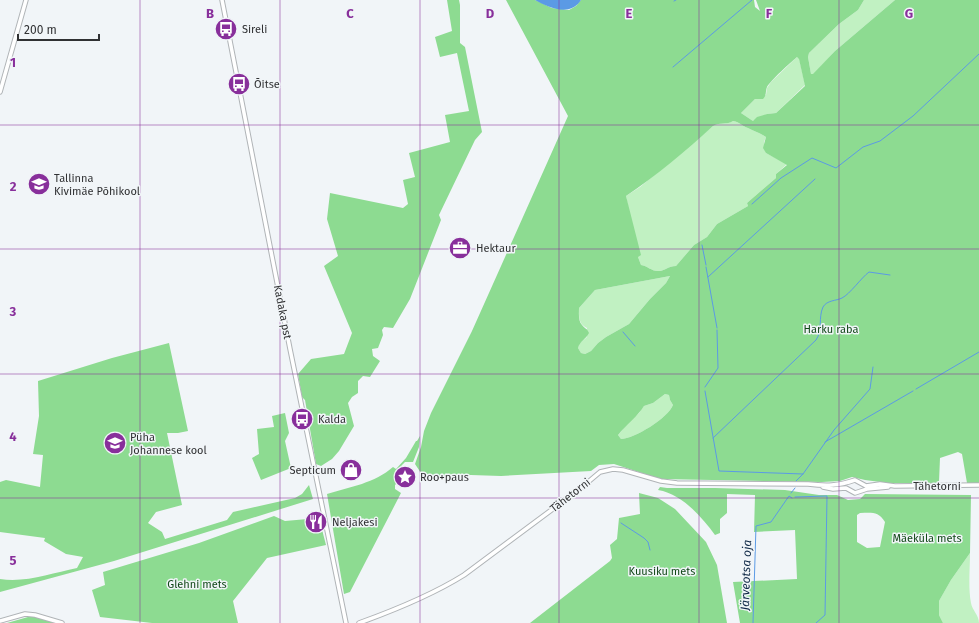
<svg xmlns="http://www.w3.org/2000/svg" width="979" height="623" viewBox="0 0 979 623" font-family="'Fira Sans',sans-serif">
  <rect width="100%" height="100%" fill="#f1f5f8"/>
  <path fill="#c1f1c2" d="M 864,0 L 895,0 L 835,51 L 814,74 L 811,74 L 808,57 L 809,53 L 839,24 L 858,10 Z
    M 797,57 L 799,58 L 805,85 L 776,113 L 767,114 L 753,121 L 741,113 L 755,99 L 766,95 L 767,88 L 771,82 Z
    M 733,121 C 740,122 742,126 748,128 C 754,131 760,133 766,137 L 764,142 L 766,153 L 787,164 L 776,174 L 776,178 L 747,203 L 748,206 L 717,224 L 707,237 L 694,245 L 676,266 C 668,266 664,272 657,271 C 652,271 647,266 641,265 L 638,257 L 626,196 L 640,187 L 713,126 C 720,122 726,125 733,121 Z
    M 670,276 L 666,283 L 650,299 L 629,324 L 606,337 L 598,343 L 591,351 L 585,354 L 581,353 L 578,348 L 579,344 L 587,337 L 587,328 C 578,324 579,316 579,308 L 595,290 Z
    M 665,394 L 669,395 L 670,400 L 673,405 C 668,418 634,439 621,439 L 618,435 L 631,420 L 639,413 L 644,406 L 653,403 Z
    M 970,553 C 970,569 968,587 971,603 C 972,610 979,615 979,623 L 943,623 L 939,615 L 939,601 L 951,580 Z"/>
  <path fill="#8ddb91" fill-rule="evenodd" d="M 447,0 L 459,0 L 460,5 L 460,43 L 465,47 L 482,132 L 475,140 L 439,215 L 441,220 L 410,299 L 393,328 L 384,327 L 382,330 L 383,335 L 378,348 L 372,349 L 373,356 L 380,361 L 370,377 L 363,376 L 358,381 L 358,393 L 352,397 L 348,403 L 354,426 L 339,451 L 332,459 L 321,466 L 316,464 L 305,400 L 302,397 L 298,374 L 311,359 L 344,354 L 352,333 L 324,266 L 338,256 L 327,219 L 330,193 L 403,208 L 408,204 L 403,180 L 415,177 L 409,153 L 450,142 L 445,115 L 469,111 L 457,53 L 440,57 L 435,37 L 452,31 Z
    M 506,0 L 535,0 L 552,8 L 569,10 L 576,6 L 581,0 L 754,0 L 755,7 L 760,11 L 756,0 L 864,0 L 858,10 L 839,24 L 809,53 L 808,57 L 811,74 L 813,74 L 835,51 L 895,0 L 979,0 L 979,483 L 967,483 L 962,454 L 958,452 L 940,458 L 939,482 L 937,483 L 888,483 L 865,480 L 852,477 L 840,481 L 822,482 L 660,479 L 614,464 L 599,465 L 591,471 L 501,476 L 471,475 L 429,477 L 421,473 L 415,464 L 421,447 L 424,431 L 431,413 L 472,331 L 568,116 ZM 797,57 L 799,59 L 805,86 L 776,113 L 767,114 L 757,117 L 753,121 L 741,113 L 755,99 L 763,99 C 767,95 765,92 767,87 C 771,80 790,63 797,57 ZM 733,121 C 740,122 742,126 748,128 C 754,131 760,133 766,137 L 763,148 L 766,153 L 787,165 L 776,174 L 776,178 L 747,203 L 748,206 L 717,224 L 707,237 L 694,245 L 676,266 C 668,266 664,272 657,271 C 652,271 647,266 641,265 L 638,257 L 641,255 L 626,196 C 657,175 686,151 713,126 C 720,122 727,125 733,121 ZM 670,276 L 666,283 L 650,299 L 629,324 L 606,337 L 598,343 L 591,351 L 585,354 L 581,353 L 578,348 C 580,341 586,339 589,333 C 587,328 585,329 582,325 C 578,321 579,313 579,308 L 595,290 ZM 665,394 L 669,395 L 670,400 L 673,405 C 668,418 634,439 621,439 L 618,435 C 626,425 638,416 644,406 L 653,403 Z
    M 169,343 L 188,431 L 178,433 L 167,433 L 182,505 L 156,512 L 148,523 L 162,532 L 165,539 L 227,520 L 233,512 L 295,498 L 302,494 L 309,485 L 313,499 L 114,561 L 0,592 L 0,579 C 26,583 52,573 77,568 L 83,557 L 66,554 L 44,541 L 45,538 L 0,532 L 0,482 L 6,480 L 40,487 L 43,455 L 33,454 L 39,416 L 38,381 L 112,358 Z
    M 285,413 L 289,433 L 285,441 L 291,468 L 261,480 L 252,458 L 259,454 L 257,429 L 274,427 L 272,416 Z
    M 420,436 L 419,447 L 413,462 L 405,462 L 398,469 L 396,476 L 400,478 L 400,480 L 395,485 L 395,489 L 401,493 L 350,592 L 344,594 L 327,494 C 350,487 375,483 393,467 L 396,469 L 406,458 L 416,441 L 417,441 Z
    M 660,487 L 667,488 L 715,488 L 785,490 L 819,495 L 837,495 L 848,500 L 860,499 L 865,494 L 971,495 L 970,553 L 951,580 L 939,601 L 939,615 L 943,623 L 740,623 L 733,582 L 797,579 L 795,530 L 754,532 L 755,495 L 727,494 L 727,513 L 720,519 L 720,533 L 715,535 C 701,516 682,494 658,490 ZM 860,513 C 872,513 878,511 885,522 L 880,547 L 867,548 L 857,542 L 857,515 Z
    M 639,493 L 658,498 L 675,509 L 706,542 L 717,565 L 727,623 L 530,623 L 610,561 L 612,558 L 610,545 L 617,539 L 619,518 L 640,514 Z
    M 274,516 L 285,521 L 319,518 L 326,545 L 267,558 L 233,601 L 238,623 L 152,623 L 100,617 L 92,590 L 105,585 L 103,572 L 199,543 Z
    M 35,615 L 62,623 L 7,623 Z"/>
  <path fill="#5b9ae5" d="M 535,0 L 581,0 C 570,17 549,8 535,0 Z"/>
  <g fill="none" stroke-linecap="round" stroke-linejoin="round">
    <path stroke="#5b9ae5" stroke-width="1" d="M 674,1 L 676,0
      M 673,67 L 752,0
      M 752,204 L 781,178 L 812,158 L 836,168 L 863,147 L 880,141 L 913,116 L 979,54
      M 702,245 L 706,265
      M 706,267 L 717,328
      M 708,277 L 815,179
      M 623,332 L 635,346
      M 705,387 L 718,368 L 717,330
      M 916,389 L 979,352
      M 705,391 L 719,471 L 803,474
      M 713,438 L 816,340 C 823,330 818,318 823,307 C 827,300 836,301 842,298 C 850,294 861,278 869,272 L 890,275
      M 825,442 L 913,391
      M 796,481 L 803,474 L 834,430 L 870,389 L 873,367
      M 791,493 L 795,488
      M 795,497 L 827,496 L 825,615 L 816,623
      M 621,523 L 644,538 L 648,542 L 650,550
      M 753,623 L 756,526 L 771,522 L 789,496 L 792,498"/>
    <g stroke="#b0b4b7" stroke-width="5.5">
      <path id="secondary" d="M 222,0 L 290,349 L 346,623
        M 0,92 L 26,0
        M 894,486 L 979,485
        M 823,487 L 833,489 L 846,488 L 855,493 L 867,489 L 888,487
        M 0,621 L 25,614 L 35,615 L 62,623
        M 359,623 C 395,610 432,595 464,575 L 581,488 L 600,472 L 613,469 L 623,470 L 661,481 L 677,483 L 808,484 C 826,486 838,486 855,480 L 866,486 L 880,484 L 895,486"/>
    </g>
    <use href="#secondary" stroke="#fff" stroke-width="3.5"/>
  </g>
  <path fill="none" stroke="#882f9b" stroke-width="1" stroke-opacity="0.55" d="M 140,0 L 140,623M 280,0 L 280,623M 420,0 L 420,623M 559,0 L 559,623M 699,0 L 699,623M 839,0 L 839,623M 0,125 L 979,125M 0,249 L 979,249M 0,374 L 979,374M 0,498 L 979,498"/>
  <defs>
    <g id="bus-disc" transform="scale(1.15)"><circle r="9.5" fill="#882f9b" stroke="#f1f5f8"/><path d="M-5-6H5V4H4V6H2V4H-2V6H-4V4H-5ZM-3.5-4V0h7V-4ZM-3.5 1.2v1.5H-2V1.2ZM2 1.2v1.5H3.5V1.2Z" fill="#fff"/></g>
    <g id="school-disc" transform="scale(1.15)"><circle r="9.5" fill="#882f9b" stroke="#f1f5f8"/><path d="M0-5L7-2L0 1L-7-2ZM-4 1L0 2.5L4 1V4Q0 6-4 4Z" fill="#fff"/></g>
    <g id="office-disc" transform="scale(1.15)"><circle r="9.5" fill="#882f9b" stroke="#f1f5f8"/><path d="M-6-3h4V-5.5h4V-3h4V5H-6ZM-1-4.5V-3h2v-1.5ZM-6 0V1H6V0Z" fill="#fff"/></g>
    <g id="shop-disc" transform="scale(1.15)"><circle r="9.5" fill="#882f9b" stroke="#f1f5f8"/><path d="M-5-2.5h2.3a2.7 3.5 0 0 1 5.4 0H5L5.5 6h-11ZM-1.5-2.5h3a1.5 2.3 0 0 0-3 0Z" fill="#fff"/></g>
    <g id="sight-disc" transform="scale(1.15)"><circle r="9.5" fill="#882f9b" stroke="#f1f5f8"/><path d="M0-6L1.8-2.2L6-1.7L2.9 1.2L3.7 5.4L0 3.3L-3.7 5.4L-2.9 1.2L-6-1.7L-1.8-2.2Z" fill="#fff"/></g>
    <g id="restaurant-disc" transform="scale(1.15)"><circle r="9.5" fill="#882f9b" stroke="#f1f5f8"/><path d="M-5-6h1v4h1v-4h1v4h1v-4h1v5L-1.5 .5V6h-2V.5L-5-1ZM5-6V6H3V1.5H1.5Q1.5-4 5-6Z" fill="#fff"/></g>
  </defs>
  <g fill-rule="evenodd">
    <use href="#bus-disc" x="226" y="29"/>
    <use href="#bus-disc" x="239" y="84"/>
    <use href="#school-disc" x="39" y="184"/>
    <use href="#office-disc" x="460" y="248"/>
    <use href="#bus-disc" x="302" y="419"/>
    <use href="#school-disc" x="115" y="443"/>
    <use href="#shop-disc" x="351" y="470"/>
    <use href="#sight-disc" x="405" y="477"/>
    <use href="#restaurant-disc" x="316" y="522"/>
  </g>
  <g text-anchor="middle" stroke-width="3" stroke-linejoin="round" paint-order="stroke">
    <g font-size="11" fill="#303133" stroke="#f1f5f8" text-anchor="start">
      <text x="242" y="33">Sireli</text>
      <text x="254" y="88">Õitse</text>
      <text x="54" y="182">Tallinna<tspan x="54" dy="13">Kivimäe Põhikool</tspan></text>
      <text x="476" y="252">Hektaur</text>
      <text x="318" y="423">Kalda</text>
      <text x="130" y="441">Püha<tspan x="130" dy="13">Johannese kool</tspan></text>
      <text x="336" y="474" text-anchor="end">Septicum</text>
      <text x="420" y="481">Roo+paus</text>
      <text x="332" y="526">Neljakesi</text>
    </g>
    <g font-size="11" fill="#303133" stroke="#f1f5f8">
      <text transform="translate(283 312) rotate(79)" y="4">Kadaka pst</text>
      <text x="937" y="490">Tähetorni</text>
      <text transform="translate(570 495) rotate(-38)" y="4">Tähetorni</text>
    </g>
    <g font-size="11" fill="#114818" stroke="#f1f5f8">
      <text x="831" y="333">Harku raba</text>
      <text x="927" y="542">Mäeküla mets</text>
      <text x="662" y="575">Kuusiku mets</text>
      <text x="197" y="588">Glehni mets</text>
    </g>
    <g font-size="12" font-style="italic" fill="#112a48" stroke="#f1f5f8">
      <text transform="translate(746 575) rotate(-88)" y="4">Järveotsa oja</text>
    </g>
  </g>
  <g font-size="13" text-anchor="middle" font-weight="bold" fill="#882f9b" stroke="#f1f5f8" stroke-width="3" stroke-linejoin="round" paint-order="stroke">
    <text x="210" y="18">B</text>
    <text x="350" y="18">C</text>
    <text x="490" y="18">D</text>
    <text x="629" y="18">E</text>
    <text x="769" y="18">F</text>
    <text x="909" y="18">G</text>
    <text x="13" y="67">1</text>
    <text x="13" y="191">2</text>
    <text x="13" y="316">3</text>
    <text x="13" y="441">4</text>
    <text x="13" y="565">5</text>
  </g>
  <path d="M18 34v6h81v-6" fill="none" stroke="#303133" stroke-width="2"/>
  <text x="24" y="34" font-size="12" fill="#303133" stroke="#f1f5f8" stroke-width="3" paint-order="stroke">200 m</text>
</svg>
